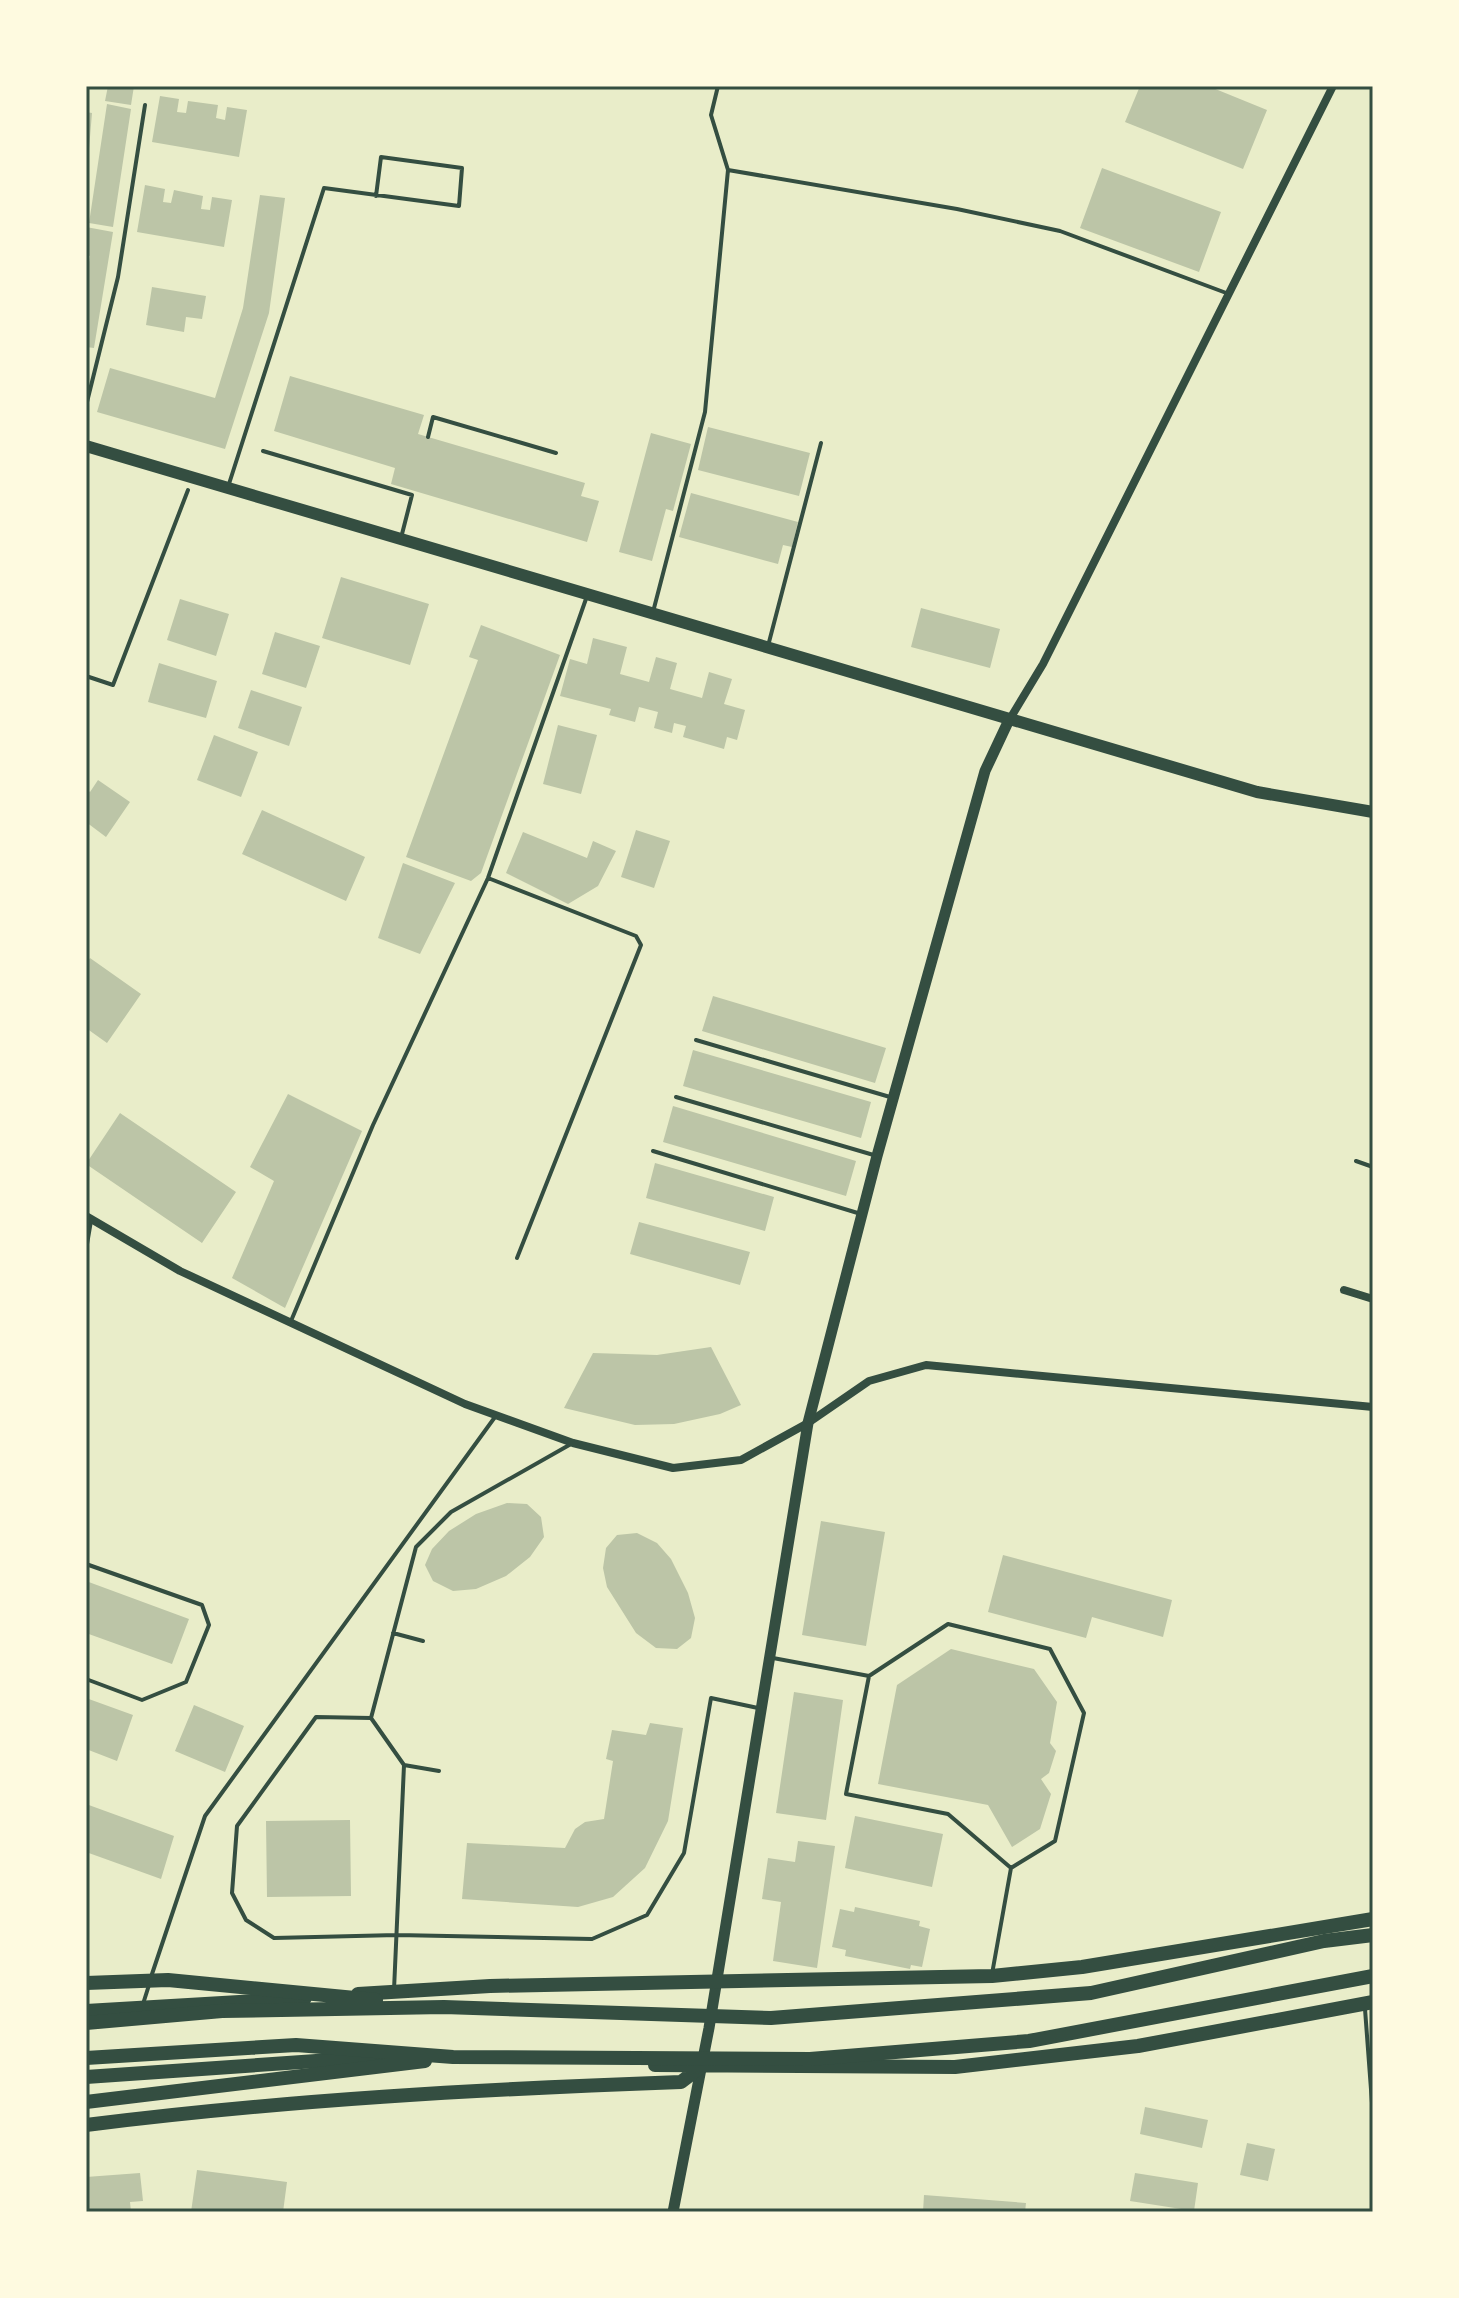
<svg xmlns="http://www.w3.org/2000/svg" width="1459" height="2298" viewBox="0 0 1459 2298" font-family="Inter,sans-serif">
  <rect width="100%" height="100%" fill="#e9edc9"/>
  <path fill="#bcc5a7" d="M 108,86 L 134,86 L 131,105 L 105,101 Z
    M 1140,86 L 1208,86 L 1267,110 L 1243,169 L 1125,122 Z
    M 160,96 L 179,99 L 177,112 L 186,113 L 188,101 L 218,105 L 216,118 L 225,120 L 227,107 L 247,110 L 239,157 L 152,142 Z
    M 107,104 L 131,109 L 113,227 L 89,223 Z
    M 86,112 L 92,113 L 88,161 L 86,161 Z
    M 1102,168 L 1221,212 L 1199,272 L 1080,228 Z
    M 145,185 L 165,189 L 163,202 L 171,203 L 174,190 L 203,196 L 201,209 L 210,210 L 212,197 L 232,200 L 224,247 L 137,232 Z
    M 260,195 L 285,198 L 269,313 L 225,449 L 97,412 L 110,368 L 215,398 L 243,308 Z
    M 86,227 L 113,232 L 94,348 L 86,347 L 86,281 L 90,256 L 86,255 Z
    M 152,287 L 206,296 L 202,319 L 186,317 L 184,332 L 146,325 Z
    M 290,376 L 424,415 L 418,434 L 585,483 L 581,496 L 599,501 L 587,542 L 391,484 L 395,468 L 274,431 Z
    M 708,427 L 810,453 L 799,496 L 698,470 Z
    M 651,433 L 691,444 L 673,511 L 666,509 L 652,561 L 619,552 Z
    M 691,493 L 798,522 L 792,547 L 783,545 L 778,564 L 679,537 Z
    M 341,577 L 429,604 L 410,665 L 322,638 Z
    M 180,599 L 229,614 L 216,656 L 167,640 Z
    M 921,608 L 1000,629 L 990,668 L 911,647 Z
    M 481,625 L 560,655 L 481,873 L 471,881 L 406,857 L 478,660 L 469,657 Z
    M 275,632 L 320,646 L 306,688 L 262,674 Z
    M 593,638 L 627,647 L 620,674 L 649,682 L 656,657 L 677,663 L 670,689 L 702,698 L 709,672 L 732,679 L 724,704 L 745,710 L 737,740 L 727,737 L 724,749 L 683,737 L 686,726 L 674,723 L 672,733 L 654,728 L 658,712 L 639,707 L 635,722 L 609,715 L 611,709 L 560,696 L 570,659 L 587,664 Z
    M 159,663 L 217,681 L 206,718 L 148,702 Z
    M 251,690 L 302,707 L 289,746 L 238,728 Z
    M 558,725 L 597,735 L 581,794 L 543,784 Z
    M 214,735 L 258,752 L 241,797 L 197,780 Z
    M 98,780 L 130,802 L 106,837 L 86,822 L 86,789 L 90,792 Z
    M 262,810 L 365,857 L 346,901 L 242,854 Z
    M 636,830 L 670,841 L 654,888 L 621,877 Z
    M 523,832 L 587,858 L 593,841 L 616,851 L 598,886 L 568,904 L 506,873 Z
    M 403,863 L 455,883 L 420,954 L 378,938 Z
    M 90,958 L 141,994 L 107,1043 L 86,1028 L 86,964 Z
    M 713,996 L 886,1048 L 875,1083 L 702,1031 Z
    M 693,1050 L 871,1102 L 861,1138 L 683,1086 Z
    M 288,1094 L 362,1131 L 285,1308 L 232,1278 L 274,1181 L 250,1167 Z
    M 673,1106 L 856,1161 L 846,1196 L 663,1142 Z
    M 120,1113 L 236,1192 L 202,1243 L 86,1164 Z
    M 655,1163 L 774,1197 L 765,1231 L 646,1198 Z
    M 639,1222 L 750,1252 L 740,1285 L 630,1254 Z
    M 711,1347 L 741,1405 L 720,1414 L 674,1424 L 635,1425 L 564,1408 L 593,1353 L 657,1355 Z
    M 507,1503 L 527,1504 L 541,1517 L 544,1537 L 530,1557 L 506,1576 L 476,1589 L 453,1591 L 433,1581 L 425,1565 L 432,1549 L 449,1531 L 476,1514 Z
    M 821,1521 L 885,1532 L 866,1646 L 802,1635 Z
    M 637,1533 L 657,1543 L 671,1559 L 688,1593 L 695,1618 L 691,1638 L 677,1649 L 656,1648 L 636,1633 L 607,1587 L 603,1568 L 606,1548 L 617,1535 Z
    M 1003,1555 L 1172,1600 L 1163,1637 L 1092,1617 L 1086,1638 L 988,1612 Z
    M 86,1581 L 189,1619 L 172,1664 L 86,1633 Z
    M 951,1649 L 1034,1669 L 1057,1702 L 1050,1743 L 1056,1751 L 1049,1773 L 1041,1779 L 1051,1794 L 1040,1829 L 1012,1847 L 988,1805 L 878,1784 L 897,1685 Z
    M 794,1692 L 843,1700 L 826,1820 L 776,1813 Z
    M 86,1698 L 133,1715 L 117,1761 L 86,1749 Z
    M 194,1705 L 244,1726 L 225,1772 L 175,1751 Z
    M 650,1723 L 683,1728 L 668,1821 L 645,1868 L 613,1897 L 578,1907 L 462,1899 L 467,1843 L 565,1848 L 575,1829 L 585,1822 L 604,1819 L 613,1761 L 606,1759 L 612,1730 L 646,1735 Z
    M 86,1804 L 174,1836 L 161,1879 L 86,1852 Z
    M 855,1816 L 943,1834 L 932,1887 L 845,1868 Z
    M 350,1820 L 351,1896 L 267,1897 L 266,1821 Z
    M 798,1841 L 835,1846 L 817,1968 L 773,1961 L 781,1902 L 762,1899 L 768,1858 L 795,1862 Z
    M 855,1907 L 920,1921 L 919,1926 L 930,1929 L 922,1967 L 911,1965 L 910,1969 L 845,1956 L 846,1950 L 832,1947 L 840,1909 L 854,1912 Z
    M 1145,2107 L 1208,2120 L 1202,2148 L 1140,2134 Z
    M 1247,2143 L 1275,2149 L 1268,2181 L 1240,2175 Z
    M 197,2170 L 287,2182 L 283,2212 L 191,2212 Z
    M 140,2173 L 143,2201 L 130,2202 L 131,2212 L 86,2212 L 86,2177 Z
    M 1135,2173 L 1198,2183 L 1194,2211 L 1130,2201 Z
    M 924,2195 L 1026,2203 L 1025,2212 L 923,2212 Z"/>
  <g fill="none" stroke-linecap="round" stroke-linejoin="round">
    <path stroke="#344e41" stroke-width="4" d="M 86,676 L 113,685 L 188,490"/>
    <path stroke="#344e41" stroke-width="4" d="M 718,86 L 711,115 L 728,170 L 957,209 L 1060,231 L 1229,294
      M 86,406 L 118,277 L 145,105
      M 428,437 L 433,417 L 556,453
      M 263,451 L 412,495 L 401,538
      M 228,487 L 324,188 L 459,206 L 462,168 L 381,157 L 376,196
      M 653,612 L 705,412 L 728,170
      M 768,646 L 821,443
      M 488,878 L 636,936 L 641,945 L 517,1258
      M 696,1040 L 890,1097
      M 676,1097 L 877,1156
      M 653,1151 L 861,1214
      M 1356,1161 L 1373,1167
      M 86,1250 L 91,1221
      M 291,1321 L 373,1125 L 488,878 L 587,596
      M 86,1564 L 202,1605 L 209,1625 L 186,1682 L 142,1700 L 86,1679
      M 393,1633 L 423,1641
      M 773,1658 L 869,1676 L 948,1624 L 1050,1649 L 1084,1713 L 1055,1841 L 1011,1868
      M 869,1676 L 846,1794 L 948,1814 L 1011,1868 L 992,1974
      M 371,1718 L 316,1717 L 237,1826 L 232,1893 L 246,1920 L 274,1938 L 397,1935 L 592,1939 L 647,1915 L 684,1853 L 711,1698 L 758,1708
      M 404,1765 L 439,1771
      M 151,1977 L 205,1816 L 495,1417
      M 394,1990 L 404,1765 L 371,1718 L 416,1547 L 451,1512 L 571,1444
      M 143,2004 L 149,1985
      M 1365,2009 L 1373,2116"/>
    <path stroke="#344e41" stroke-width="8" d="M 1008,722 L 1043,664 L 1333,86
      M 86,1216 L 180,1271 L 465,1404 L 573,1443 L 673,1468 L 741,1460 L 808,1423 L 869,1381 L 926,1365 L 1373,1407
      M 1344,1290 L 1373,1299"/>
    <path stroke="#344e41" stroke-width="11" d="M 673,2212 L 709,2028 L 808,1423 L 877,1156 L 985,771 L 1008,722"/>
    <path stroke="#344e41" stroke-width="12" d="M 86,446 L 1257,792 L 1373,812"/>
    <path stroke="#344e41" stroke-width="14" d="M 358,1994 L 490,1986 L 992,1976 L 1082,1967 L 1373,1919
      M 86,2011 L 305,1998
      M 655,2065 L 955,2067 L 1138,2046 L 1373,2002
      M 86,2077 L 360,2058 L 402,2059
      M 86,2125 C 284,2100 482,2089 681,2082 L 702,2066"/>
    <path stroke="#344e41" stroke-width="14" d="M 86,1983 L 168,1980 L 376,2000
      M 86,2023 L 222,2011 L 444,2007 L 771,2018 L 1091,1993 L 1324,1941 L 1373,1935
      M 86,2058 L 296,2045 L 453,2057 L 810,2059 L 1029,2041 L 1373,1976
      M 86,2102 L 425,2061"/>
  </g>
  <rect width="1459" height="2298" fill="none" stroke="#fefae0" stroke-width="176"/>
  <rect x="88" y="88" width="1283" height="2122" fill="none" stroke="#344e41" stroke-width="3"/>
</svg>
